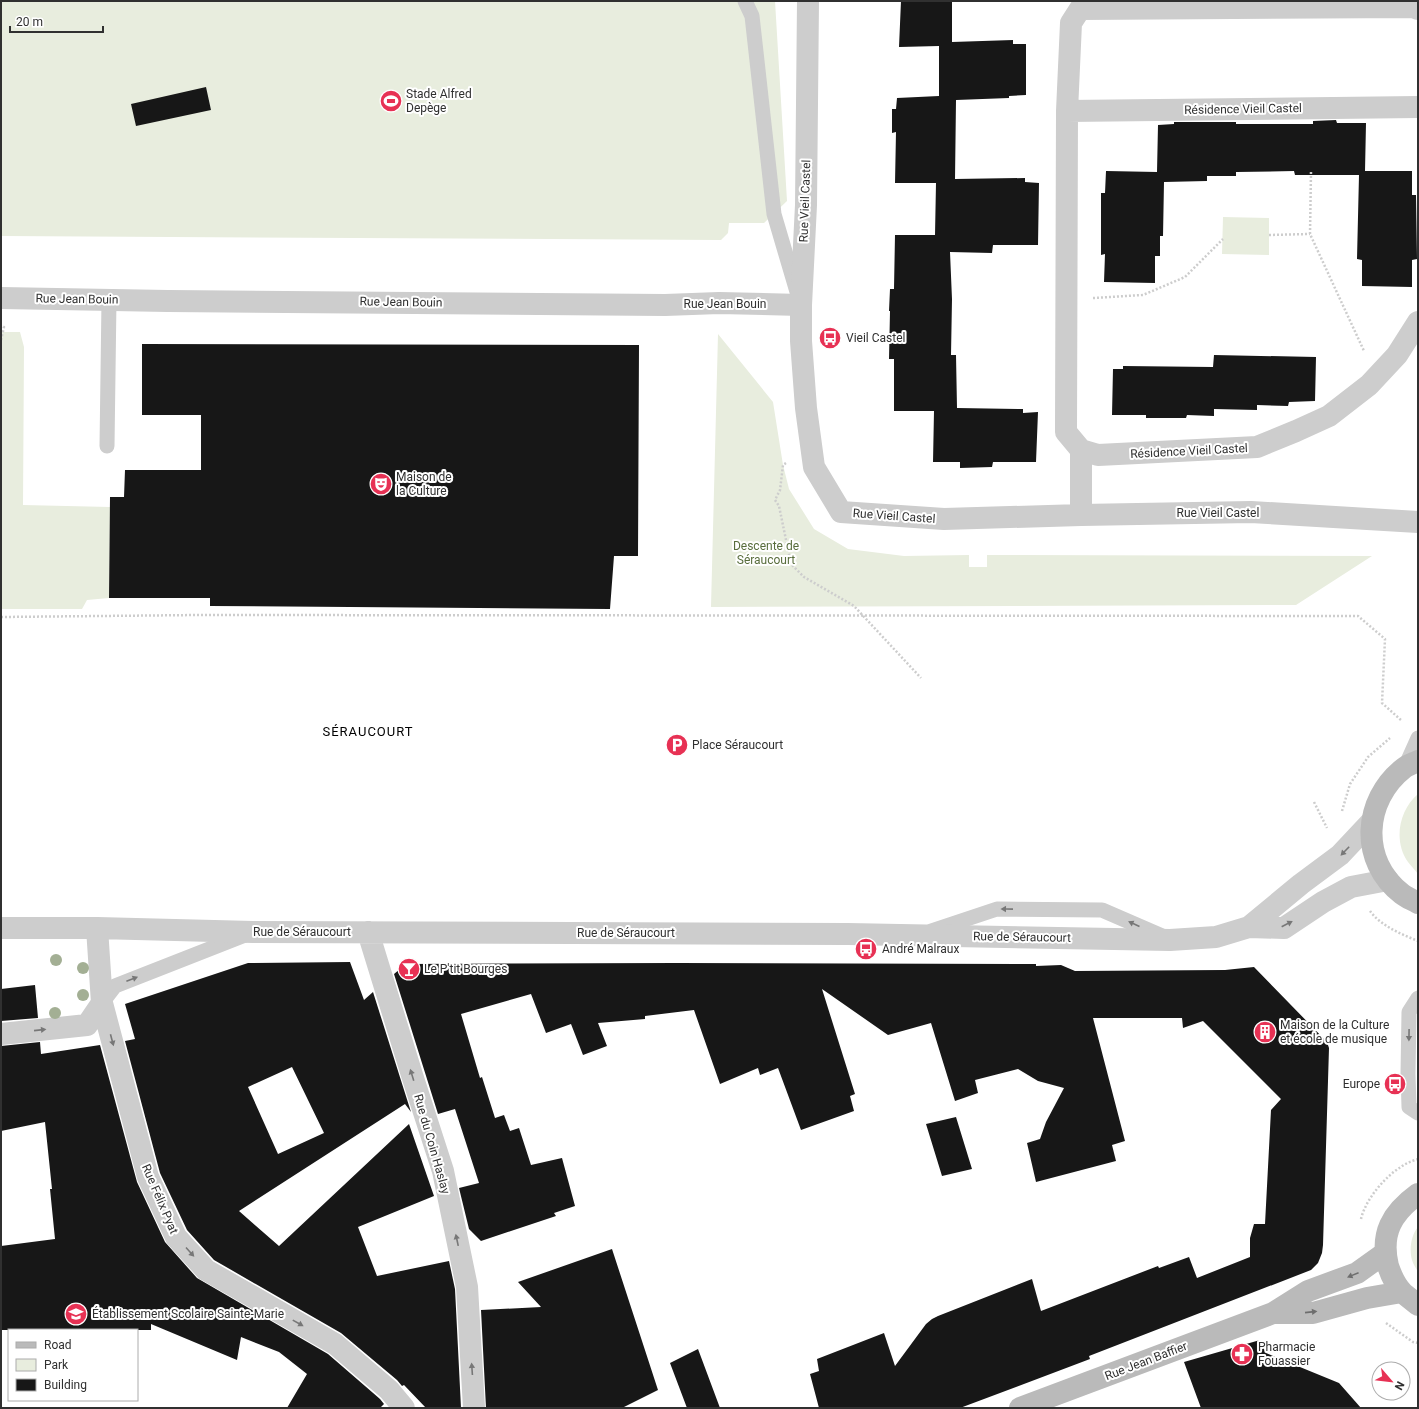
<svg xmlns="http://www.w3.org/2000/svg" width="1419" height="1409" viewBox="0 0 1419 1409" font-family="Roboto,sans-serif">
  <rect width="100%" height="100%" fill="#fff"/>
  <path fill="#e8edde" d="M 1,1 L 775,1 L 787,201 L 764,223 L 729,223 L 728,233 L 721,240 L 1,236 Z
    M 1223,217 L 1269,218 L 1269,255 L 1222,254 Z
    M 1,332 L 20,332 L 24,347 L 23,505 L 110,507 L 109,598 L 87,600 L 82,609 L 1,609 Z
    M 718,334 L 773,402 L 783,465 L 789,489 L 814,529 L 848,549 L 904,556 L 969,555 L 969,567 L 987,567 L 987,555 L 1372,556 L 1296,605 L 711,607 Z
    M 1418,794 L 1418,874 C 1415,870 1411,866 1408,862 C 1393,841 1399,810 1418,794 Z
    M 1418,1227 L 1418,1272 C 1416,1268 1413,1264 1412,1260 C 1409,1250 1411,1235 1418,1227 Z"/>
  <path fill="#171717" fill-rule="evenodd" d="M 901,1 L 952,1 L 952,42 L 1013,40 L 1013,44 L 1026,44 L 1026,95 L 1009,96 L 1009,98 L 956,100 L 955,179 L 1025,178 L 1025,182 L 1039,183 L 1038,245 L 993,245 L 992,253 L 950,252 L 952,299 L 951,355 L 956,355 L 957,408 L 1023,409 L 1023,413 L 1038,412 L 1036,462 L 993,462 L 992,467 L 960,468 L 960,462 L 933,462 L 934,411 L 894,411 L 894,359 L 889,359 L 890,311 L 889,311 L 890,289 L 894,289 L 895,235 L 935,235 L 936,183 L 895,183 L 896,132 L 892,133 L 892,109 L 896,109 L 897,98 L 939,96 L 939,46 L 899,47 Z
    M 206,87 L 211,110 L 136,126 L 131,104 Z
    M 1336,120 L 1337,123 L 1366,123 L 1365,171 L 1412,171 L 1412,195 L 1416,195 L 1417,259 L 1412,260 L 1412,287 L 1362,286 L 1362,260 L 1357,259 L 1359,175 L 1295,175 L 1294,171 L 1236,172 L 1236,176 L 1207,176 L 1207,181 L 1164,182 L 1163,236 L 1160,236 L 1160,256 L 1155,256 L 1155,283 L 1104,282 L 1105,254 L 1101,255 L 1101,193 L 1105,193 L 1106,171 L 1157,172 L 1158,125 L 1174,124 L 1174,122 L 1236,122 L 1236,124 L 1313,124 L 1313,121 Z
    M 142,344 L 639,345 L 638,556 L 614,556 L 610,609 L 210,606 L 210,598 L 109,598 L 110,497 L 124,497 L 125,470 L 201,470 L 201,415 L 142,415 Z
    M 1214,355 L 1316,357 L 1315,401 L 1289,402 L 1288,406 L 1257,405 L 1257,410 L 1214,409 L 1214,416 L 1187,415 L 1186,418 L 1146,418 L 1146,415 L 1112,415 L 1113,369 L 1123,369 L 1123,366 L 1213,367 Z
    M 350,962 L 364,1000 L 373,992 L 411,1112 L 405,1104 L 239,1211 L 279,1246 L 409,1124 L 434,1196 L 358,1227 L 377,1276 L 449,1261 L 455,1289 L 461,1408 L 426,1408 L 404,1385 L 402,1386 L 397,1380 L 341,1333 L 214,1260 L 187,1230 L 160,1173 L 125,1041 L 135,1039 L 125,1004 L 248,963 ZM 292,1067 L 324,1133 L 278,1154 L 248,1087 Z
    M 677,963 L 1036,964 L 1036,966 L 1061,965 L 1075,971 L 1225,970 L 1254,967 L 1327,1042 L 1329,1048 L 1323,1245 L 1322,1253 L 1318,1263 L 1311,1270 L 1089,1356 L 1090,1359 L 960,1408 L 819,1408 L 810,1374 L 819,1371 L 817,1359 L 884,1333 L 895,1366 L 926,1324 L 932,1319 L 938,1316 L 1032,1279 L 1041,1311 L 1158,1266 L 1159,1268 L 1189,1257 L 1197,1278 L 1250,1257 L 1250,1238 L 1254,1224 L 1265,1224 L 1271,1110 L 1281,1099 L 1203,1021 L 1183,1028 L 1182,1018 L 1093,1018 L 1125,1141 L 1112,1145 L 1116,1161 L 1036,1182 L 1027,1143 L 1040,1139 L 1046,1122 L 1064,1088 L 1038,1081 L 1018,1069 L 975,1080 L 978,1093 L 955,1101 L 931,1023 L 888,1035 L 822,989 L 855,1094 L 850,1096 L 854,1111 L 801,1130 L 778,1068 L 760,1075 L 758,1068 L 720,1084 L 694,1010 L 645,1016 L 645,1019 L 598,1023 L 607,1046 L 583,1055 L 571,1024 L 546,1033 L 531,994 L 461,1014 L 480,1078 L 482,1077 L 495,1118 L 504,1115 L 510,1131 L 519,1128 L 531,1165 L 562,1158 L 575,1206 L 554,1213 L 556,1216 L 481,1241 L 469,1229 L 459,1188 L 479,1183 L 455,1109 L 438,1114 L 394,974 L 406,964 Z
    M 35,985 L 38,1018 L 1,1021 L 1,989 Z
    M 40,1042 L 41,1054 L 100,1045 L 137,1182 L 165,1242 L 197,1278 L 328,1354 L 380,1399 L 384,1404 L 380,1408 L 287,1408 L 307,1374 L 279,1352 L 241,1337 L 237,1360 L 151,1324 L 151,1330 L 1,1330 L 1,1246 L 55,1239 L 50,1189 L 52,1189 L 45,1122 L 1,1131 L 1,1046 Z
    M 956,1117 L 972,1169 L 942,1176 L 926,1124 Z
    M 612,1249 L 658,1390 L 622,1408 L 486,1408 L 481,1310 L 541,1307 L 518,1282 Z
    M 1260,1340 L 1266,1353 L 1339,1383 L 1361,1408 L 1201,1408 L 1184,1362 Z
    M 698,1349 L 720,1408 L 687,1408 L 670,1363 Z"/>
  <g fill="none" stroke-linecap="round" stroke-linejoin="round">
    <path stroke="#cdcdcd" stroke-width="2.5" stroke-dasharray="2 2" stroke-linecap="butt" d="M 1311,172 L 1310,234 L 1364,351
      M 1269,235 L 1310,234
      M 1093,298 L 1143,295 L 1185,277 L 1223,239
      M 1,340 L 4,327 L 2,327
      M 786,463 L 783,465 L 780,490 L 775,500 L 779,506 L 791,564 L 804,577 L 854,606 L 921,678
      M 1,617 L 199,615 L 1358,616 L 1385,639 L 1382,703 L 1402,721
      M 1314,802 L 1327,828
      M 1342,811 L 1350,784 L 1368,757 L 1390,738
      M 1370,911 C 1381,926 1401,934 1418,941
      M 1361,1219 C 1365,1201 1384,1177 1401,1167 C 1406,1163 1412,1161 1418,1159
      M 1386,1323 L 1413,1342 L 1418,1343"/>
    <path stroke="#cdcdcd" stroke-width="15" d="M 745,1 L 752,16 L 774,214 L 797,292
      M 107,446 L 109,300
      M 1405,767 L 1418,738
      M 931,931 L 997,909 L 1102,910 L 1162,936
      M 1418,998 L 1409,1012 L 1408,1074 L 1409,1107 L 1418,1113
      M 102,1003 L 115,986 L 245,935"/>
    <path stroke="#cdcdcd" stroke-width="22" d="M 808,1 L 806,205 L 801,305 L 801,341 L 806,408 L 814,467 L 841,512 L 944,519 L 1081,515 L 1251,512 L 1418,522
      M 1418,9 L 1413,7 L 1080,9 L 1071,23 L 1067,111 L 1066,432 L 1081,450 L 1098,455 L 1257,447 L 1296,431 L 1329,416 L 1369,385 L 1397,355 L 1418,322
      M 1067,111 L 1418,107
      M 1,298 L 168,301 L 665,305 L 719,303 L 801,305
      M 1081,450 L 1081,515
      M 1249,927 L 1301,884 L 1340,855 L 1371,822
      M 1,928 L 97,928 L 253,932 L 848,934 L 1170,940 L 1216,937 L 1249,927 L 1284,928 L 1323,902 L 1351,887 L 1388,880
      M 97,928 L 102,1003 L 148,1177 L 176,1237 L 206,1270 L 335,1344 L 389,1390 L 404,1408
      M 368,932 L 412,1075 L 443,1171 L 467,1287 L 474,1408
      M 1,1034 L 87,1025 L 102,1003"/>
    <path stroke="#bababa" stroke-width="22" d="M 1418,761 C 1414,763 1408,765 1404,768 C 1363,800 1359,861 1402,894 C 1407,898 1413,900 1418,903
      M 1418,1194 C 1392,1213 1380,1233 1388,1266 C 1391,1275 1396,1286 1403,1293 C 1408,1297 1413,1301 1418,1305
      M 1273,1313 L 1313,1313 L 1367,1298 L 1402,1292
      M 1020,1408 L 1273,1313 L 1308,1291 L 1357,1273 L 1385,1253"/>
  </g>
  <g fill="#a3af94">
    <circle cx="56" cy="960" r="6"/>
    <circle cx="83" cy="968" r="6"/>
    <circle cx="83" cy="995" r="6"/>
    <circle cx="55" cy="1013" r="6"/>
  </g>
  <defs><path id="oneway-solid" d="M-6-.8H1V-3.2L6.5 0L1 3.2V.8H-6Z"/></defs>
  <g fill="#777">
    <use href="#oneway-solid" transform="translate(1345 851) rotate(134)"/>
    <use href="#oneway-solid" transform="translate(1007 909) rotate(-179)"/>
    <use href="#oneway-solid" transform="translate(1134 924) rotate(-156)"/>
    <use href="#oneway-solid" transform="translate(1287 924) rotate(-27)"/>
    <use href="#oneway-solid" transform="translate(132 979) rotate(-21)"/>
    <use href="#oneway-solid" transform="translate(40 1030) rotate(-6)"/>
    <use href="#oneway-solid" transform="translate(1409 1035) rotate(91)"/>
    <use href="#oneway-solid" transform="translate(112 1040) rotate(75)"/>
    <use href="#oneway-solid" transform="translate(412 1075) rotate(-107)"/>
    <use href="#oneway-solid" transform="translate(457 1240) rotate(-102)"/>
    <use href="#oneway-solid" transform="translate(190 1252) rotate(48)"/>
    <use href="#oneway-solid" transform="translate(298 1323) rotate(29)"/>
    <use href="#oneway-solid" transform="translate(472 1369) rotate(-94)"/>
  </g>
  <g fill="#6e6e6e">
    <use href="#oneway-solid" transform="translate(1353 1275) rotate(158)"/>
    <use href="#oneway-solid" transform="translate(1311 1312) rotate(-6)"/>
  </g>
  <defs>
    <g id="stadium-disc" transform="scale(1.15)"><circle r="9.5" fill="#e73154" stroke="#fff"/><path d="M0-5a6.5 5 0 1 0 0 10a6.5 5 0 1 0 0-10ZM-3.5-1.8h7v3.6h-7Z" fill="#fff"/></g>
    <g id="bus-disc" transform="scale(1.15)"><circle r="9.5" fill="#e73154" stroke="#fff"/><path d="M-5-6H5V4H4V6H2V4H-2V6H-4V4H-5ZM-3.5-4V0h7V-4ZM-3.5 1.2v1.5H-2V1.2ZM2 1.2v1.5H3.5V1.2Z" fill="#fff"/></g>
    <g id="theatre-disc" transform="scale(1.15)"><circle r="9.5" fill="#e73154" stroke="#fff"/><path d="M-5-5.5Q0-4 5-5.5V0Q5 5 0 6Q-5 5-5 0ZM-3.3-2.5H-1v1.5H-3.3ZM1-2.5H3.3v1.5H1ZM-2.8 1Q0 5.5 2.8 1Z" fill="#fff"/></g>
    <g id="parking-disc" transform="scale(1.15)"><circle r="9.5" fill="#e73154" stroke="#fff"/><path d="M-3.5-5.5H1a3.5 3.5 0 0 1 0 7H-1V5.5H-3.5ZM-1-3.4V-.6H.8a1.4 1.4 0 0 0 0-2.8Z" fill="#fff"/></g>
    <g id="bar-disc" transform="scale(1.15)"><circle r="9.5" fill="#e73154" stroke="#fff"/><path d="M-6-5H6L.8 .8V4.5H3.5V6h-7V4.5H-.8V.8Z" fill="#fff"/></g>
    <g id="building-disc" transform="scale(1.15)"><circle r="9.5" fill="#e73154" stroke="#fff"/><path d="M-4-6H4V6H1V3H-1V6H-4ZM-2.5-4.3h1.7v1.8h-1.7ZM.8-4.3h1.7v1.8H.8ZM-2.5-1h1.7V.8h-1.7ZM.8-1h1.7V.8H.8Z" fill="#fff"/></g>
    <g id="school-disc" transform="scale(1.15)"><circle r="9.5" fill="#e73154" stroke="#fff"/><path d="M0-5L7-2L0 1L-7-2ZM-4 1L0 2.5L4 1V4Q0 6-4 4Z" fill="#fff"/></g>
    <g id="pharmacy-disc" transform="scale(1.15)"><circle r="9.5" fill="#e73154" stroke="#fff"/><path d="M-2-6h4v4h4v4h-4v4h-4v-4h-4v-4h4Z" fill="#fff"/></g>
  </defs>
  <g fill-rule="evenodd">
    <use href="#stadium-disc" x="391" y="101"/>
    <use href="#bus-disc" x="830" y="338"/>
    <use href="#theatre-disc" x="381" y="484"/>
    <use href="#parking-disc" x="677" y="745"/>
    <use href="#bus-disc" x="866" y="949"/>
    <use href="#bar-disc" x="409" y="969"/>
    <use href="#building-disc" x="1265" y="1032"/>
    <use href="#bus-disc" x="1395" y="1084"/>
    <use href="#school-disc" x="76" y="1314"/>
    <use href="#pharmacy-disc" x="1242" y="1354"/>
  </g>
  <g text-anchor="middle" stroke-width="4" stroke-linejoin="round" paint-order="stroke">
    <g font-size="12" fill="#303030" stroke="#fff" text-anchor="start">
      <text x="406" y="98">Stade Alfred<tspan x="406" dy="14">Depège</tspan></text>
      <text x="846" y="342">Vieil Castel</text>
      <text x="396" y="481">Maison de<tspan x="396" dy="14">la Culture</tspan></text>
      <text x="692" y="749">Place Séraucourt</text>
      <text x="882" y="953">André Malraux</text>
      <text x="424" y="973">Le P'tit Bourges</text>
      <text x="1280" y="1029">Maison de la Culture<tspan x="1280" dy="14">et école de musique</tspan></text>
      <text x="1380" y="1088" text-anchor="end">Europe</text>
      <text x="92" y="1318">Établissement Scolaire Sainte-Marie</text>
      <text x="1258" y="1351">Pharmacie<tspan x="1258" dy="14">Fouassier</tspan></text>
    </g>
    <g font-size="12" fill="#303030" stroke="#fff">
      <text transform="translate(1243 109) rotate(-1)" y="4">Résidence Vieil Castel</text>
      <text transform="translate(805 201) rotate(-88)" y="4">Rue Vieil Castel</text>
      <text transform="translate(77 299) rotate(1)" y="4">Rue Jean Bouin</text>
      <text transform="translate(401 302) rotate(1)" y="4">Rue Jean Bouin</text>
      <text x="725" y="308">Rue Jean Bouin</text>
      <text transform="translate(1189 451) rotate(-3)" y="4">Résidence Vieil Castel</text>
      <text x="1218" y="517">Rue Vieil Castel</text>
      <text transform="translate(894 516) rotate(4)" y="4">Rue Vieil Castel</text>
      <text x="302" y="936">Rue de Séraucourt</text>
      <text x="626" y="937">Rue de Séraucourt</text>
      <text transform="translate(1022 937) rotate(1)" y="4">Rue de Séraucourt</text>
      <text transform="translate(432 1144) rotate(74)" y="4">Rue du Coin Haslay</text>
      <text transform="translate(160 1199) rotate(67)" y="4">Rue Félix Pyat</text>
      <text transform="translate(1146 1361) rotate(-21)" y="4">Rue Jean Baffier</text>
    </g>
    <g font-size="12" fill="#586d3c" stroke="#fff">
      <text x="766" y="550">Descente de<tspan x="766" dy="14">Séraucourt</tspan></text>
    </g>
    <g font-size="13" letter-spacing="1" fill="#000" stroke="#fff">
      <text x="368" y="736">SÉRAUCOURT</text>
    </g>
  </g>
  <rect width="1419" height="1409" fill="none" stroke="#303030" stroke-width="4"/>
  <rect x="8" y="1329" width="130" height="72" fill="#ffffff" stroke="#acacac"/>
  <rect x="16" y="1342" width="20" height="6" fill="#bababa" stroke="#acacac"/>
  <text x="44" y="1349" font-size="12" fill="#303030">Road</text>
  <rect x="16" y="1359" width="20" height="12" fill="#e8edde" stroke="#acacac"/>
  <text x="44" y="1369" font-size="12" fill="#303030">Park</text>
  <rect x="16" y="1379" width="20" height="12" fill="#171717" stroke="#acacac"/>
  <text x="44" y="1389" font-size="12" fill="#303030">Building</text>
  <g transform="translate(1391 1381) rotate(118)"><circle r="19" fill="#ffffff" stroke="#acacac"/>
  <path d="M0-3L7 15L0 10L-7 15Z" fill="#e73154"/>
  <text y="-6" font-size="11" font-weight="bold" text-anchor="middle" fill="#303030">N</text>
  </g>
  <path d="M10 26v6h93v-6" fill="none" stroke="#303030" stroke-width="2"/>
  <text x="16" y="26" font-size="12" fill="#303030" stroke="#ffffff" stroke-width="3" paint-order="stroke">20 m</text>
</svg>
